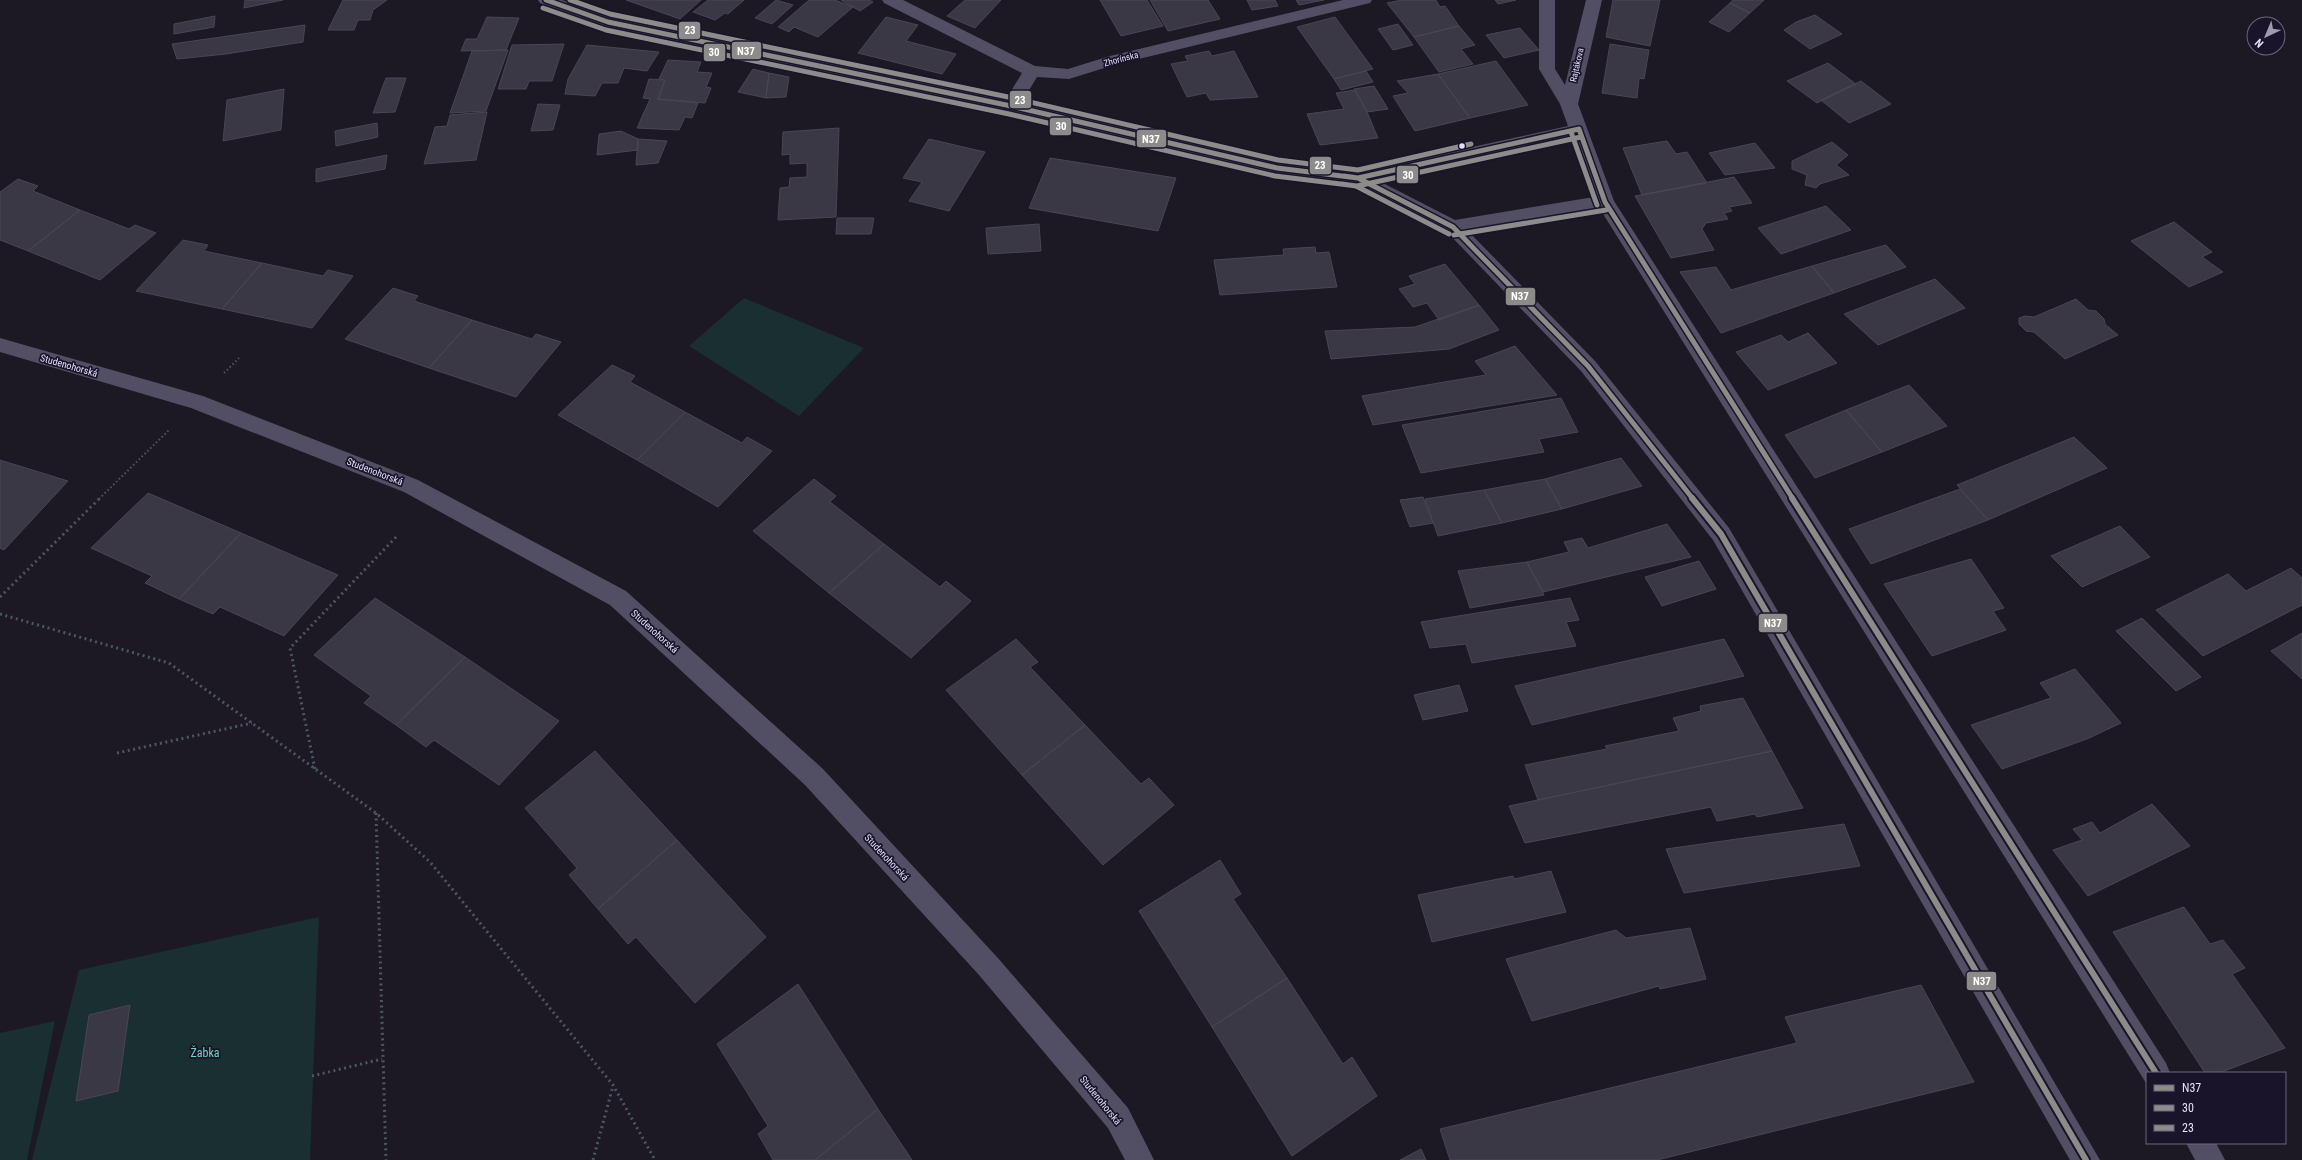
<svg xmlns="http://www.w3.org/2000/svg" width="2302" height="1160" viewBox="0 0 2302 1160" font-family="'Roboto Condensed',sans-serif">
  <rect width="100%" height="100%" fill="#1c1924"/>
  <path fill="#192f31" d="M 744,298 L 864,348 L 799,416 L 689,346 Z
    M 319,917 L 310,1160 L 32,1160 L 79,970 Z
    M 55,1021 L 27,1160 L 0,1160 L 0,1033 Z"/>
  <path fill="#3b3845" stroke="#494556" d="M 245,0 L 283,0 L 244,8 Z
    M 343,0 L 387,0 L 373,10 L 370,20 L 358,20 L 354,30 L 328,30 Z
    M 626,0 L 701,0 L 680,19 Z
    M 708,0 L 744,0 L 728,14 L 725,13 L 715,20 L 693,12 Z
    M 776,0 L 793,5 L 772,24 L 755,18 Z
    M 809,0 L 835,0 L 853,7 L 818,37 L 794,27 L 789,32 L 778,27 Z
    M 841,0 L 869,0 L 873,2 L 860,11 Z
    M 965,0 L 1001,0 L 975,28 L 947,16 Z
    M 1100,0 L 1147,0 L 1163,26 L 1121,36 Z
    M 1150,0 L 1208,0 L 1220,19 L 1168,31 Z
    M 1247,0 L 1275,0 L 1278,6 L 1252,10 Z
    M 1296,0 L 1324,0 L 1299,5 Z
    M 1402,0 L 1436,0 L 1440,7 L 1445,6 L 1459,26 L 1414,37 L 1387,3 Z
    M 1495,0 L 1516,0 L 1498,4 Z
    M 1613,0 L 1660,0 L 1650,46 L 1606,37 Z
    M 1733,0 L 1764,0 L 1750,13 L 1730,3 Z
    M 1730,3 L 1750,13 L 1729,32 L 1709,22 Z
    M 1815,15 L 1842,34 L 1810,49 L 1784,30 L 1796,22 Z
    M 215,16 L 214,27 L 174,34 L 174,24 Z
    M 487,17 L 519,18 L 506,50 L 461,51 L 466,39 L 477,39 Z
    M 886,17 L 918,25 L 906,41 L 956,54 L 942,74 L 858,53 Z
    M 1335,17 L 1373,69 L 1334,79 L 1297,27 Z
    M 1398,24 L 1413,45 L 1393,50 L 1378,29 Z
    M 305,25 L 303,42 L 226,54 L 177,59 L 172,44 Z
    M 1459,26 L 1475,45 L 1461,49 L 1473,64 L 1439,72 L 1414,37 Z
    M 1520,28 L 1539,50 L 1504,58 L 1486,35 Z
    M 564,44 L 552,81 L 529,81 L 526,89 L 498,89 L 512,45 Z
    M 1610,44 L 1649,50 L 1644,79 L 1639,78 L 1637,98 L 1602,93 Z
    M 587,45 L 659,52 L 647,71 L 624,68 L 618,83 L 602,83 L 595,96 L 565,94 L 568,79 Z
    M 508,50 L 486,111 L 450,113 L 472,51 Z
    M 1209,51 L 1212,56 L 1234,51 L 1258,97 L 1210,100 L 1206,93 L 1187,97 L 1171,64 L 1188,61 L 1185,56 Z
    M 668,60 L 701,62 L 697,72 L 712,73 L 706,87 L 711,88 L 705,103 L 658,99 L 665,80 L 659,79 Z
    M 1496,61 L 1528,105 L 1470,118 L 1438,74 Z
    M 1828,63 L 1856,84 L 1817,103 L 1787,81 Z
    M 753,69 L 769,73 L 766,98 L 738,92 Z
    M 1366,71 L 1373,82 L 1341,90 L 1334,79 Z
    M 769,73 L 789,77 L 786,97 L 766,98 Z
    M 1438,74 L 1470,118 L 1415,131 L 1393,96 L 1408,93 L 1397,81 Z
    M 386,78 L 406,78 L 395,112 L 373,113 Z
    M 649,79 L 665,80 L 658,99 L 698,103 L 692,118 L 685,117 L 679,130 L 637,128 L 650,99 L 643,98 Z
    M 1861,81 L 1891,104 L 1849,123 L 1821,100 Z
    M 1374,86 L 1388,109 L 1367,112 L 1354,89 Z
    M 284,89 L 281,130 L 223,141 L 227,100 Z
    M 1355,90 L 1367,112 L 1378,138 L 1320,145 L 1307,114 L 1344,109 L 1336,93 Z
    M 538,104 L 560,105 L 553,130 L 531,131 Z
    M 487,112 L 476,160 L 424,164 L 435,127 L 447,126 L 450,115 Z
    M 377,123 L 378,137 L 336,146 L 335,131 Z
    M 839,128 L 836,217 L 778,220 L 780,188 L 789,187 L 790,178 L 807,177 L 807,163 L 790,164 L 790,154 L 782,155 L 783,132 Z
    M 621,131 L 638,139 L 638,150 L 597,155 L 599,134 Z
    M 638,139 L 667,141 L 658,163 L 636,165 Z
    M 929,139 L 985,152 L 949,211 L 909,201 L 922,182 L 903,178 Z
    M 1667,141 L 1676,154 L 1687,152 L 1707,183 L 1642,195 L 1623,148 Z
    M 1832,142 L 1848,155 L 1836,165 L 1849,175 L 1820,184 L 1816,188 L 1805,185 L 1807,175 L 1792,169 L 1792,161 Z
    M 1755,143 L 1775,168 L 1725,175 L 1709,153 Z
    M 387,155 L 385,169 L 316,182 L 316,169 Z
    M 1050,158 L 1176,178 L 1158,231 L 1029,208 Z
    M 1734,177 L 1752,203 L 1729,207 L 1732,211 L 1724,213 L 1728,219 L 1706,223 L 1702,229 L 1714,250 L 1671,258 L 1635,196 Z
    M 18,179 L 38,186 L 33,191 L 80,210 L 28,251 L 0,240 L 0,192 Z
    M 1826,206 L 1851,230 L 1781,254 L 1758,228 Z
    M 80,210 L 129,229 L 135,225 L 156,233 L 100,280 L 28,251 Z
    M 837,218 L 874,218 L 871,234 L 836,234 Z
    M 2174,222 L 2212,252 L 2202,257 L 2223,272 L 2189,287 L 2131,241 Z
    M 1039,224 L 1041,251 L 988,254 L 986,228 Z
    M 183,240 L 208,245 L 204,251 L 262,263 L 222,309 L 136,291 Z
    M 1886,245 L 1906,267 L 1834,293 L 1812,266 Z
    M 1315,247 L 1316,253 L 1329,252 L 1337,287 L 1220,295 L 1214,260 L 1284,255 L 1283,249 Z
    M 262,263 L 323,276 L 328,270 L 353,276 L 312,328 L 222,309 Z
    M 1445,264 L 1479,305 L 1439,320 L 1427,303 L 1413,307 L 1399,289 L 1415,284 L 1409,276 Z
    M 1812,266 L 1834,293 L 1721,333 L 1680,272 L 1716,267 L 1731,290 Z
    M 1935,279 L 1965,308 L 1878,345 L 1844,314 Z
    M 393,288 L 418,296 L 414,301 L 472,320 L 429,368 L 345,339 Z
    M 2076,299 L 2088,310 L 2096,311 L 2104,319 L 2105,324 L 2118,335 L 2065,359 L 2034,332 L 2026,331 L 2019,324 L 2019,318 L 2025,316 L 2034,317 Z
    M 1479,305 L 1499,330 L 1449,349 L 1331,359 L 1325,331 L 1415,327 Z
    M 472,320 L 532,339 L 536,334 L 561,342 L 516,397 L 429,368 Z
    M 1808,333 L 1837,363 L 1768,390 L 1736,352 L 1781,335 L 1788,342 Z
    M 1515,346 L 1557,395 L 1373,425 L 1362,396 L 1486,375 L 1475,361 Z
    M 612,365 L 635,376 L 630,382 L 685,412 L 637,460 L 558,415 Z
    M 1909,385 L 1947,426 L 1882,452 L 1846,410 Z
    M 1561,398 L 1578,432 L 1539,439 L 1544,452 L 1421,473 L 1402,425 Z
    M 1846,410 L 1882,452 L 1815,478 L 1785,435 Z
    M 685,412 L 742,443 L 747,437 L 772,451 L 718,507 L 637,460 Z
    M 2074,437 L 2107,468 L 1988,520 L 1957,485 Z
    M 1621,458 L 1642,486 L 1562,509 L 1545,479 Z
    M 0,460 L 68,481 L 4,550 L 0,548 Z
    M 814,479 L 836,496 L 830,502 L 884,544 L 829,593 L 753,531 Z
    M 1545,479 L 1562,509 L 1502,523 L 1484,490 Z
    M 1960,489 L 1988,520 L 1871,564 L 1849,529 Z
    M 1484,490 L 1502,523 L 1438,536 L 1425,499 Z
    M 148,493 L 241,533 L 179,599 L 145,583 L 152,576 L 91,548 Z
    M 1423,497 L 1433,523 L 1410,527 L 1400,500 Z
    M 1667,524 L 1691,557 L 1543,592 L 1527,562 L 1569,552 L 1564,542 L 1582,538 L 1588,548 Z
    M 2120,526 L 2150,557 L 2082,587 L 2051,556 Z
    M 241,533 L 338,575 L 284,636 L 220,607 L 213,614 L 179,599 Z
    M 884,544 L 940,587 L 946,581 L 971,601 L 911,658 L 829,593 Z
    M 1971,559 L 2004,608 L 1993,611 L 2006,630 L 1932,656 L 1884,584 Z
    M 1699,561 L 1716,589 L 1662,606 L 1645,577 Z
    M 1527,562 L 1544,595 L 1470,608 L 1458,571 Z
    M 2291,568 L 2302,578 L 2302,605 L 2203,656 L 2156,610 L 2228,574 L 2246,591 Z
    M 375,598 L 465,657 L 396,725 L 364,703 L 371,696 L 314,655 Z
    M 1570,598 L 1579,620 L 1566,622 L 1576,646 L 1472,663 L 1466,644 L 1430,648 L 1421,622 Z
    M 2142,618 L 2201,677 L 2176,691 L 2116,631 Z
    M 2302,633 L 2302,679 L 2271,651 Z
    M 1016,639 L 1038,662 L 1030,667 L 1085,725 L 1022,775 L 946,690 Z
    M 1724,639 L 1744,676 L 1532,725 L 1515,686 Z
    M 465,657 L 559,721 L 499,785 L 434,740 L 426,747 L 396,725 Z
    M 2075,669 L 2121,723 L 2087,739 L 2002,769 L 1971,725 L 2051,698 L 2040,683 Z
    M 1459,685 L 1468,711 L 1423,720 L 1414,695 Z
    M 1743,698 L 1772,751 L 1538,800 L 1525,765 L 1607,749 L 1605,746 L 1679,731 L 1673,718 L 1701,711 L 1700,706 Z
    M 1085,725 L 1141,784 L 1149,778 L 1174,805 L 1103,865 L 1022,775 Z
    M 595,751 L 677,840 L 598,909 L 569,875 L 577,868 L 525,808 Z
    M 1772,751 L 1803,808 L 1757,817 L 1755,814 L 1717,821 L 1711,807 L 1525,843 L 1509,806 Z
    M 2152,804 L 2190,846 L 2088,896 L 2053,850 L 2082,840 L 2073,829 L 2092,822 L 2100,833 Z
    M 1844,824 L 1860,866 L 1684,893 L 1666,849 Z
    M 677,840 L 766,937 L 695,1003 L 636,937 L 628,944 L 598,909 Z
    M 1220,860 L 1241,894 L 1233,899 L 1287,978 L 1212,1027 L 1139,911 Z
    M 1551,871 L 1566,912 L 1432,942 L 1418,895 L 1513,876 L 1514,879 Z
    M 2184,907 L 2210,944 L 2223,940 L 2245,968 L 2232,974 L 2285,1048 L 2219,1073 L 2205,1073 L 2113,932 Z
    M 1690,928 L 1706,979 L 1660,989 L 1659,986 L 1532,1021 L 1506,959 L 1616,930 L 1626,938 Z
    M 1287,978 L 1343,1064 L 1352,1057 L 1377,1096 L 1292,1156 L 1212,1027 Z
    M 798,984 L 878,1109 L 815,1160 L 773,1160 L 758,1134 L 768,1126 L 717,1044 Z
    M 1921,985 L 1974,1082 L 1657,1160 L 1450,1160 L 1440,1129 L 1797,1043 L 1785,1017 Z
    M 130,1005 L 118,1091 L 76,1101 L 89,1015 Z
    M 878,1109 L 912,1160 L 815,1160 Z
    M 1421,1149 L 1426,1160 L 1400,1160 Z"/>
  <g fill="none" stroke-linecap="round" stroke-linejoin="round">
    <path stroke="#4c5663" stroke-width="2" stroke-dasharray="1.5 2.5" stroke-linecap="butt" d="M 224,373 L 239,358
      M 99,499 L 169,430"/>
    <path stroke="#4c5663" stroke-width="3" stroke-dasharray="2 3.5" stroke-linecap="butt" d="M 0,597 L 100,498
      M 0,614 L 169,663 L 376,813 L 430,862 L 613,1085 L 655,1160
      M 117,753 L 252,723
      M 315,769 L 290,648 L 398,535
      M 376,813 L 386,1160
      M 312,1076 L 382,1059
      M 593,1160 L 613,1086"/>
    <path fill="#524f64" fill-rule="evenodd" d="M 882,0 L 903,0 L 1035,66 L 1068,69 L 1110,56 L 1343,0 L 1372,0 L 1370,3 L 1114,65 L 1069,79 L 1037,77 L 1017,110 L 1011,112 L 1005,110 L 1002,106 L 1022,73 L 884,3 Z
      M 1539,0 L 1555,0 L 1555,69 L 1565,85 L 1586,0 L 1602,0 L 1578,104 L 1614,201 L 2166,1063 L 2170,1073 L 2147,1073 L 2146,1083 L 1600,209 L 1468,231 L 1595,361 L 1729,528 L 2100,1160 L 2070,1160 L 1713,540 L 1581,371 L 1447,232 L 1352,182 L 1349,178 L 1352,174 L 1358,172 L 1568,126 L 1560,104 L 1539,69 ZM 1572,136 L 1594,197 L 1455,220 L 1377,180 Z
      M 0,338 L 203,396 L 418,480 L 626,591 L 823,769 L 997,957 L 1128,1108 L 1154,1160 L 1125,1160 L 1108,1128 L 979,975 L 805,785 L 610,605 L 404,492 L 191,408 L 0,352 Z
      M 2186,1143 L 2216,1143 L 2225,1160 L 2195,1160 Z"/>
    <path fill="#524f64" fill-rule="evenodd" d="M 538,0 L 562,0 L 612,18 L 1011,100 L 1277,162 L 1358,172 L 1364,174 L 1367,178 L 1364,182 L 1358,184 L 1277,174 L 1011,112 L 608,27 L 540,3 Z"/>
    <g stroke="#191429" stroke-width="8">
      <path id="bus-1-far1" d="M 546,0 L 608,22 L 1011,106 L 1277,168 L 1358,178 L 1453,227 L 1588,366 L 1693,499
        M 1579,129 L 1605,202 L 1793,499
        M 1344,176 L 1358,178 L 1579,129"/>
    </g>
    <g stroke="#191429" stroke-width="10">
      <path id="bus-1" d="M 1692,498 L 1721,534 L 2086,1160
        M 1792,498 L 2156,1073"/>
    </g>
    <g stroke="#191429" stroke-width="8">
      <path id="bus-2" d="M 543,8 L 606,30 L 1009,114 L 1275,176 L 1357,186 L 1581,137
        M 1571,132 L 1597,205
        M 1342,184 L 1356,186 L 1449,234
        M 1454,235 L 1606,210"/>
    </g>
    <g stroke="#191429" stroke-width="8">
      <path id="bus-3" d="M 570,0 L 610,14 L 1013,98 L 1278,160 L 1358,170 L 1471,144"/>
    </g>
    <use href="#bus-1-far1" stroke="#8d8b89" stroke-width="5"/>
    <use href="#bus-1" stroke="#8d8b89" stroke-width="6"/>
    <use href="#bus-2" stroke="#8c8c8c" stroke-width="5"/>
    <use href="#bus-3" stroke="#8c8c8c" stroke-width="5"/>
  </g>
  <circle fill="#e4e0fb" stroke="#191429" stroke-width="1.5" cx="1462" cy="146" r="3.5"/>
  <g text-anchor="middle" stroke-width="3.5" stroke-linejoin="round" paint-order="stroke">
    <g font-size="9" fill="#e4e0fb" stroke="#191429">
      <text transform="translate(1121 59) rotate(-15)" y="3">Zhorínska</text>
      <text transform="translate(1577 65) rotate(-77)" y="3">Rajtákova</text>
    </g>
    <g font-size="10" fill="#e4e0fb" stroke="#191429">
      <text transform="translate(69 365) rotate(16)" y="4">Studenohorská</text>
      <text transform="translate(375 471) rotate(21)" y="4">Studenohorská</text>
      <text transform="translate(655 631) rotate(42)" y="4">Studenohorská</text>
      <text transform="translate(887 857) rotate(47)" y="4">Studenohorská</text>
      <text transform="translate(1101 1100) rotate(51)" y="4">Studenohorská</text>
    </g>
    <g font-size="12" fill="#73d5c0" stroke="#191429">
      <text x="205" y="1057">Žabka</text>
    </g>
  </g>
  <g stroke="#191429" stroke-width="1.5">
    <rect x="678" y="21" width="23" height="19" rx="4" fill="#8c8c8c"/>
    <rect x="731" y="41" width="31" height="19" rx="4" fill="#8d8b89"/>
    <rect x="703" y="43" width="23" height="19" rx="4" fill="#8c8c8c"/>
    <rect x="1009" y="90" width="23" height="19" rx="4" fill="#8c8c8c"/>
    <rect x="1049" y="117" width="23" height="19" rx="4" fill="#8c8c8c"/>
    <rect x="1136" y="129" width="31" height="19" rx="4" fill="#8d8b89"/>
    <rect x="1309" y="156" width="23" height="19" rx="4" fill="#8c8c8c"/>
    <rect x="1396" y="165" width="23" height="19" rx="4" fill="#8c8c8c"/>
    <rect x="1505" y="287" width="31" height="19" rx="4" fill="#8d8b89"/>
    <rect x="1758" y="613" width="30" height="20" rx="4" fill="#8d8b89"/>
    <rect x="1966" y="971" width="31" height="20" rx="4" fill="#8d8b89"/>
  </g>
  <g font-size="11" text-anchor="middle" font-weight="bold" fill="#fff">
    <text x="690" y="34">23</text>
    <text x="746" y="55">N37</text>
    <text x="714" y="56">30</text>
    <text x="1020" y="104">23</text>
    <text x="1061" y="130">30</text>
    <text x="1151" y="143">N37</text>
    <text x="1320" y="169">23</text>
    <text x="1408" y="179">30</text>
    <text x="1520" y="300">N37</text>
    <text x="1773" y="627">N37</text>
    <text x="1982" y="985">N37</text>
  </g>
  <rect x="2146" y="1072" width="140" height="72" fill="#191429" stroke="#6a667d"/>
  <rect x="2154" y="1085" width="20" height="6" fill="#8d8b89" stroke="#6a667d"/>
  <text x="2182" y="1092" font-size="12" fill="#e4e0fb">N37</text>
  <rect x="2154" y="1105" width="20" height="6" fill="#8c8c8c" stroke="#6a667d"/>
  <text x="2182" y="1112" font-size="12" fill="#e4e0fb">30</text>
  <rect x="2154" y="1125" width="20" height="6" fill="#8c8c8c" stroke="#6a667d"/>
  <text x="2182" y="1132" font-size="12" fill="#e4e0fb">23</text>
  <g transform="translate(2266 36) rotate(224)"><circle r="19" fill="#191429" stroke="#6a667d"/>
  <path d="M0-3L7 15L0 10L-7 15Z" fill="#9e9ab0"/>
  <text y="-6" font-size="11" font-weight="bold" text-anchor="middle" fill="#e4e0fb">N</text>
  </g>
</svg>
